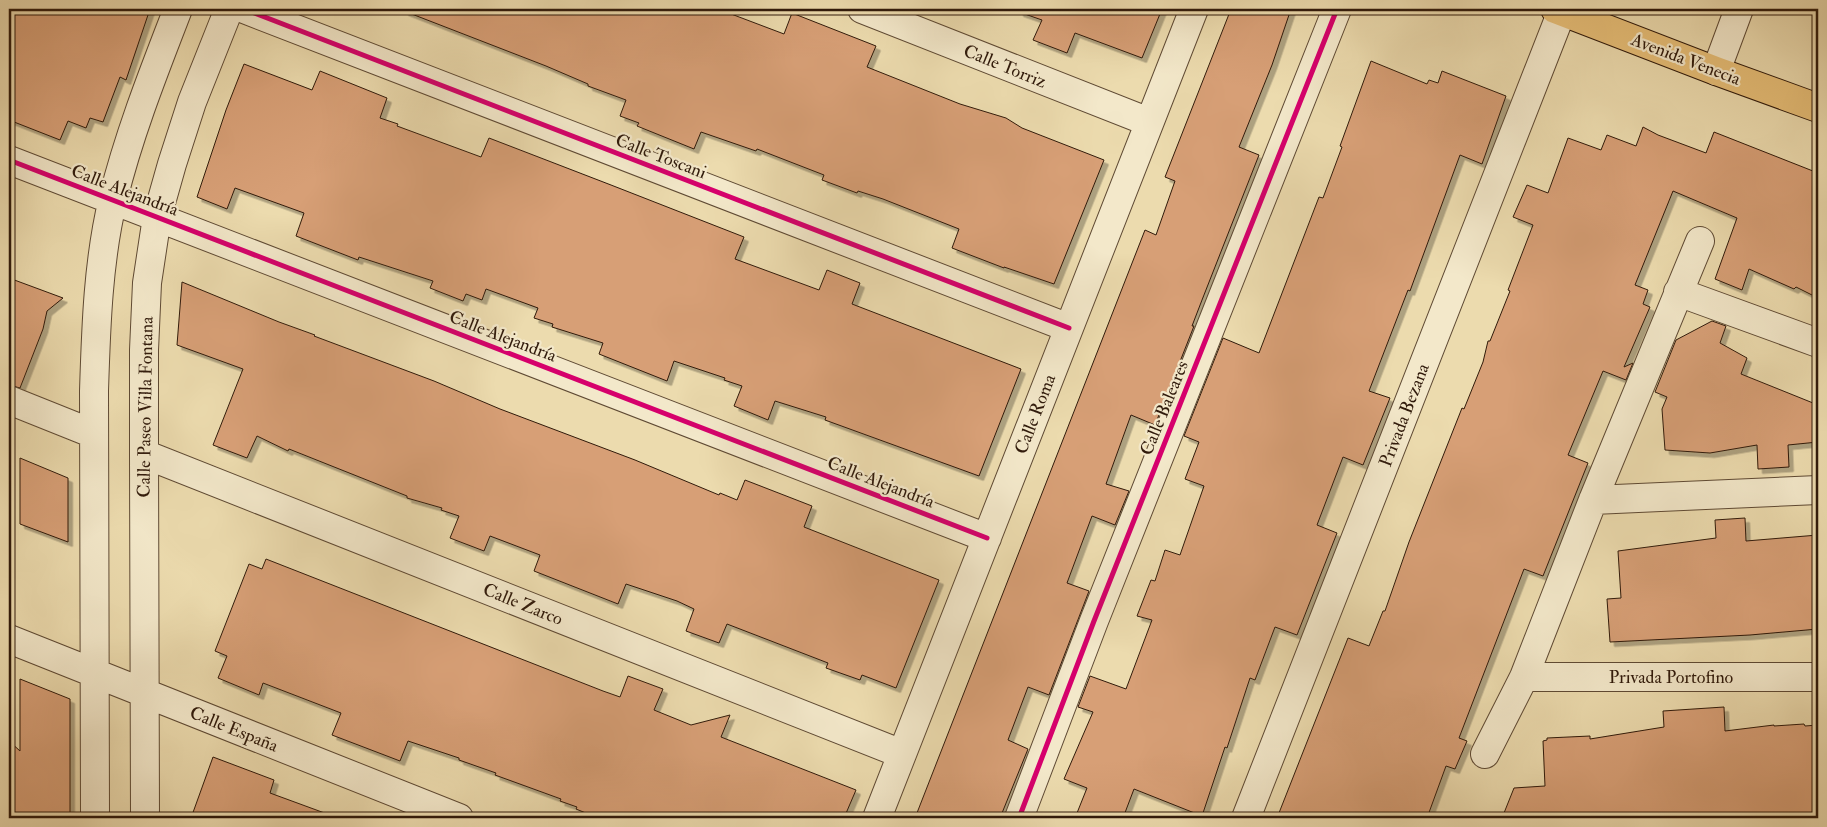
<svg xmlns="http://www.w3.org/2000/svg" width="1827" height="827" viewBox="0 0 1827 827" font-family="'IM FELL Double Pica',serif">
  <defs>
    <filter id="shadow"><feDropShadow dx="4.5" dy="4.5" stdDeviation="0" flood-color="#0004"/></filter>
  </defs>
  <rect width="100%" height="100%" fill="#ecdbae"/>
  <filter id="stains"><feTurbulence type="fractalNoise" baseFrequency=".004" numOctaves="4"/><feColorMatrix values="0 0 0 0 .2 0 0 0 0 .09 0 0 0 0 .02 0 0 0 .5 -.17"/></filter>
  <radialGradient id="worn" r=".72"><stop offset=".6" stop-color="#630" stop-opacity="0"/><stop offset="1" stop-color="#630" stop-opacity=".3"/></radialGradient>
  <path fill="#d79f76" stroke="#301a0b" filter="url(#shadow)" d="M 9,9 L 150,9 L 126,80 L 120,77 L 103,122 L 90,118 L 86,128 L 68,121 L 60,140 L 9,120 Z
    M 404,9 L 718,9 L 784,34 L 792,13 L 876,46 L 867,67 L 960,104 L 1006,118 L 1022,128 L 1104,160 L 1054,284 L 1004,267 L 1004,268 L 952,248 L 959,229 L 883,199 L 858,191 L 857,193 L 822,180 L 824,175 L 757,149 L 756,151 L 701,132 L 694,149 L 637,126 L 639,123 L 620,116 L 626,100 L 588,86 L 588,84 L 546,66 L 404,11 Z
    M 1019,9 L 1162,9 L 1142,58 L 1075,33 L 1067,53 L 1033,40 L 1042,20 L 1019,12 Z
    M 1231,9 L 1291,9 L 1272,65 L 1239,147 L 1259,155 L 1202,300 L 1192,326 L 1194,326 L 1155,425 L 1131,415 L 1106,484 L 1129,491 L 1115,525 L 1092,516 L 1067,583 L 1089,591 L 1049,695 L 1028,687 L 1008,740 L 1028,749 L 1000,818 L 915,818 L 1145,230 L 1156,235 L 1175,181 L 1165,177 Z
    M 1371,61 L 1427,84 L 1429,80 L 1438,83 L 1442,71 L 1506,96 L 1482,164 L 1460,155 L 1410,291 L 1408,290 L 1369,391 L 1390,398 L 1363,465 L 1343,457 L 1317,525 L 1337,533 L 1297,635 L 1275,627 L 1255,680 L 1250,678 L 1227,748 L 1225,747 L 1202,816 L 1134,789 L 1123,818 L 1075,818 L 1087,788 L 1064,779 L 1093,712 L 1078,707 L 1090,676 L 1126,689 L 1152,620 L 1137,616 L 1151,580 L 1155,581 L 1165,550 L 1180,555 L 1204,486 L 1185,479 L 1199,442 L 1184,436 L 1223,338 L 1259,353 L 1319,197 L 1323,198 L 1342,147 L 1340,146 Z
    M 244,64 L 312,90 L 320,71 L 387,98 L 380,118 L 398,124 L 397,126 L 481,157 L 489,138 L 611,185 L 744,237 L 735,259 L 819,290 L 827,270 L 860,283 L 852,304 L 1021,369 L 979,476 L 825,420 L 826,417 L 775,401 L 768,420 L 734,406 L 742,386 L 724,380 L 725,378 L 674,361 L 667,381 L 599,354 L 603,343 L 552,327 L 553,324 L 534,318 L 538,308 L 486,289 L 482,300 L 466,294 L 463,301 L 430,288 L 433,281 L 359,257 L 358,260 L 296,236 L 304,213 L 235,188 L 227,209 L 197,197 L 226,110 Z
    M 1643,127 L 1658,135 L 1706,153 L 1714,132 L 1818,173 L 1818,298 L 1796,287 L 1794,289 L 1749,269 L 1742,290 L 1715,279 L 1737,218 L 1673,191 L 1635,285 L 1648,290 L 1643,304 L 1650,307 L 1624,367 L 1633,363 L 1626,380 L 1603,371 L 1568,455 L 1588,463 L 1543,576 L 1524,569 L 1459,738 L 1467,741 L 1455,769 L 1446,766 L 1427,818 L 1277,818 L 1348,638 L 1369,646 L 1383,611 L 1385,611 L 1409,542 L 1462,408 L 1464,409 L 1483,362 L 1488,341 L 1490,341 L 1510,291 L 1508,290 L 1533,225 L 1513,217 L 1527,185 L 1548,193 L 1568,138 L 1601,150 L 1607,135 L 1636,146 Z
    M 9,278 L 63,298 L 47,311 L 43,329 L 20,388 L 9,385 Z
    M 182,282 L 279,322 L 315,335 L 314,336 L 434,381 L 500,409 L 635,460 L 719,495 L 720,493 L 737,500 L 745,480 L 812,506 L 804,527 L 939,580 L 896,688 L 862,675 L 860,680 L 826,668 L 828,663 L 727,624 L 719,643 L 686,631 L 694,609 L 677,601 L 626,584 L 618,604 L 534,571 L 540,555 L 490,536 L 484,551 L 450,538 L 459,516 L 441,510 L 442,508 L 407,498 L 407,496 L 289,449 L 288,451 L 257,436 L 247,458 L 213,445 L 243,369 L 177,345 Z
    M 1712,321 L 1726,326 L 1720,343 L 1747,358 L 1741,374 L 1818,405 L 1818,442 L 1788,445 L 1789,467 L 1758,469 L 1757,445 L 1710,453 L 1665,450 L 1662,409 L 1667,397 L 1655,392 L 1676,340 Z
    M 20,458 L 68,478 L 68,542 L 20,524 Z
    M 1745,518 L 1746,541 L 1818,535 L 1818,629 L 1750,635 L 1610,642 L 1607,599 L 1621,598 L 1618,551 L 1716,538 L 1715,520 Z
    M 266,559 L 603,691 L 620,697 L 628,676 L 663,689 L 654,710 L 691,725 L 730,715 L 721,737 L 856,790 L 844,818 L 598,818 L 576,809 L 577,807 L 560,801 L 561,799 L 495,775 L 496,773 L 459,760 L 459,758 L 408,741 L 400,761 L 332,735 L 341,713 L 263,683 L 259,695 L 218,678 L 227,656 L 215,651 L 249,564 L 262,569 Z
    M 20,679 L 70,699 L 70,818 L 9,818 L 9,741 L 20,751 Z
    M 1724,707 L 1725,731 L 1774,725 L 1774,726 L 1804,724 L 1805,726 L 1818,725 L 1818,818 L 1502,818 L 1514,788 L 1545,786 L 1543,741 L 1547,740 L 1547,738 L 1590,736 L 1590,739 L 1664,727 L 1663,711 Z
    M 213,757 L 274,780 L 270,793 L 330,815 L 329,818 L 191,818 Z"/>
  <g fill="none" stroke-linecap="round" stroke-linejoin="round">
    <g stroke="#5f4a34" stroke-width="30">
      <path id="minor" d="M 244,9 L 1069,328
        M 862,9 L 1149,122
        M 1716,71 L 1739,9
        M 9,160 L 987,538
        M 1678,292 L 1818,343
        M 9,400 L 94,434
        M 144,454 L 902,754
        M 1593,500 L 1818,490
        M 9,639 L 459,818
        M 1524,677 L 1818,677
        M 1485,754 L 1524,677 L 1593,500 L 1700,241
        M 95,818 L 94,391 C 96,327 98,261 113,199 C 129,134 154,71 178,9
        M 145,818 L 144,454 L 144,350 L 147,283 L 157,217 L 172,164 L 192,102 L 229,9
        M 877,818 L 1194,9
        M 1019,818 L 1094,621 L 1337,9
        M 1246,818 L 1562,11"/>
    </g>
    <g stroke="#301a0b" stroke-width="30">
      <path id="major" d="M 1555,9 L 1716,71 L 1818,108"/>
    </g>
    <use href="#minor" stroke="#f3e8ca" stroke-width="28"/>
    <use href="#major" stroke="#e6be77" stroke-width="28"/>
    <g stroke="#f3e8ca" stroke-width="8">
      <path id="cycleway" d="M 244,9 L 1069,328
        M 9,160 L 987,538
        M 1019,818 L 1094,621 L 1337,9"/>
    </g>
    <use href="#cycleway" stroke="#d6006c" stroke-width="5"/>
  </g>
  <g text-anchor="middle" stroke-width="4.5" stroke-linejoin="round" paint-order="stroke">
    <g font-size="18" fill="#301a0b" stroke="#f3e8ca">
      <text transform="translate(1686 59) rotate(21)" y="6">Avenida Venecia</text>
      <text transform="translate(1005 66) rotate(22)" y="6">Calle Torriz</text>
      <text transform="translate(661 156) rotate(21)" y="6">Calle Toscani</text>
      <text transform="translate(125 190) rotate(21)" y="6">Calle Alejandría</text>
      <text transform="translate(503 336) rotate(21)" y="6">Calle Alejandría</text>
      <text transform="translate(145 407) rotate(-89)" y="6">Calle Paseo Villa Fontana</text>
      <text transform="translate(1164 408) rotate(-68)" y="6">Calle Baleares</text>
      <text transform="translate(1035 414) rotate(-69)" y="6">Calle Roma</text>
      <text transform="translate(1404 415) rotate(-69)" y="6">Privada Bezana</text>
      <text transform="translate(881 482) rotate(21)" y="6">Calle Alejandría</text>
      <text transform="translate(523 604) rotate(22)" y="6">Calle Zarco</text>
      <text x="1671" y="683">Privada Portofino</text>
      <text transform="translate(234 729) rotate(22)" y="6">Calle España</text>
    </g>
  </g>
  <rect width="1827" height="827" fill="none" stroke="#ecdbae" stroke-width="30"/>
  <rect x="10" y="10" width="1807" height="807" fill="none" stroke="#301a0b" stroke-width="2.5"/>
  <rect x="15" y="15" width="1797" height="797" fill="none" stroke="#301a0b"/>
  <rect width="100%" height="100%" filter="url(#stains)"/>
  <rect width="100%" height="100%" fill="url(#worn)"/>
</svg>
